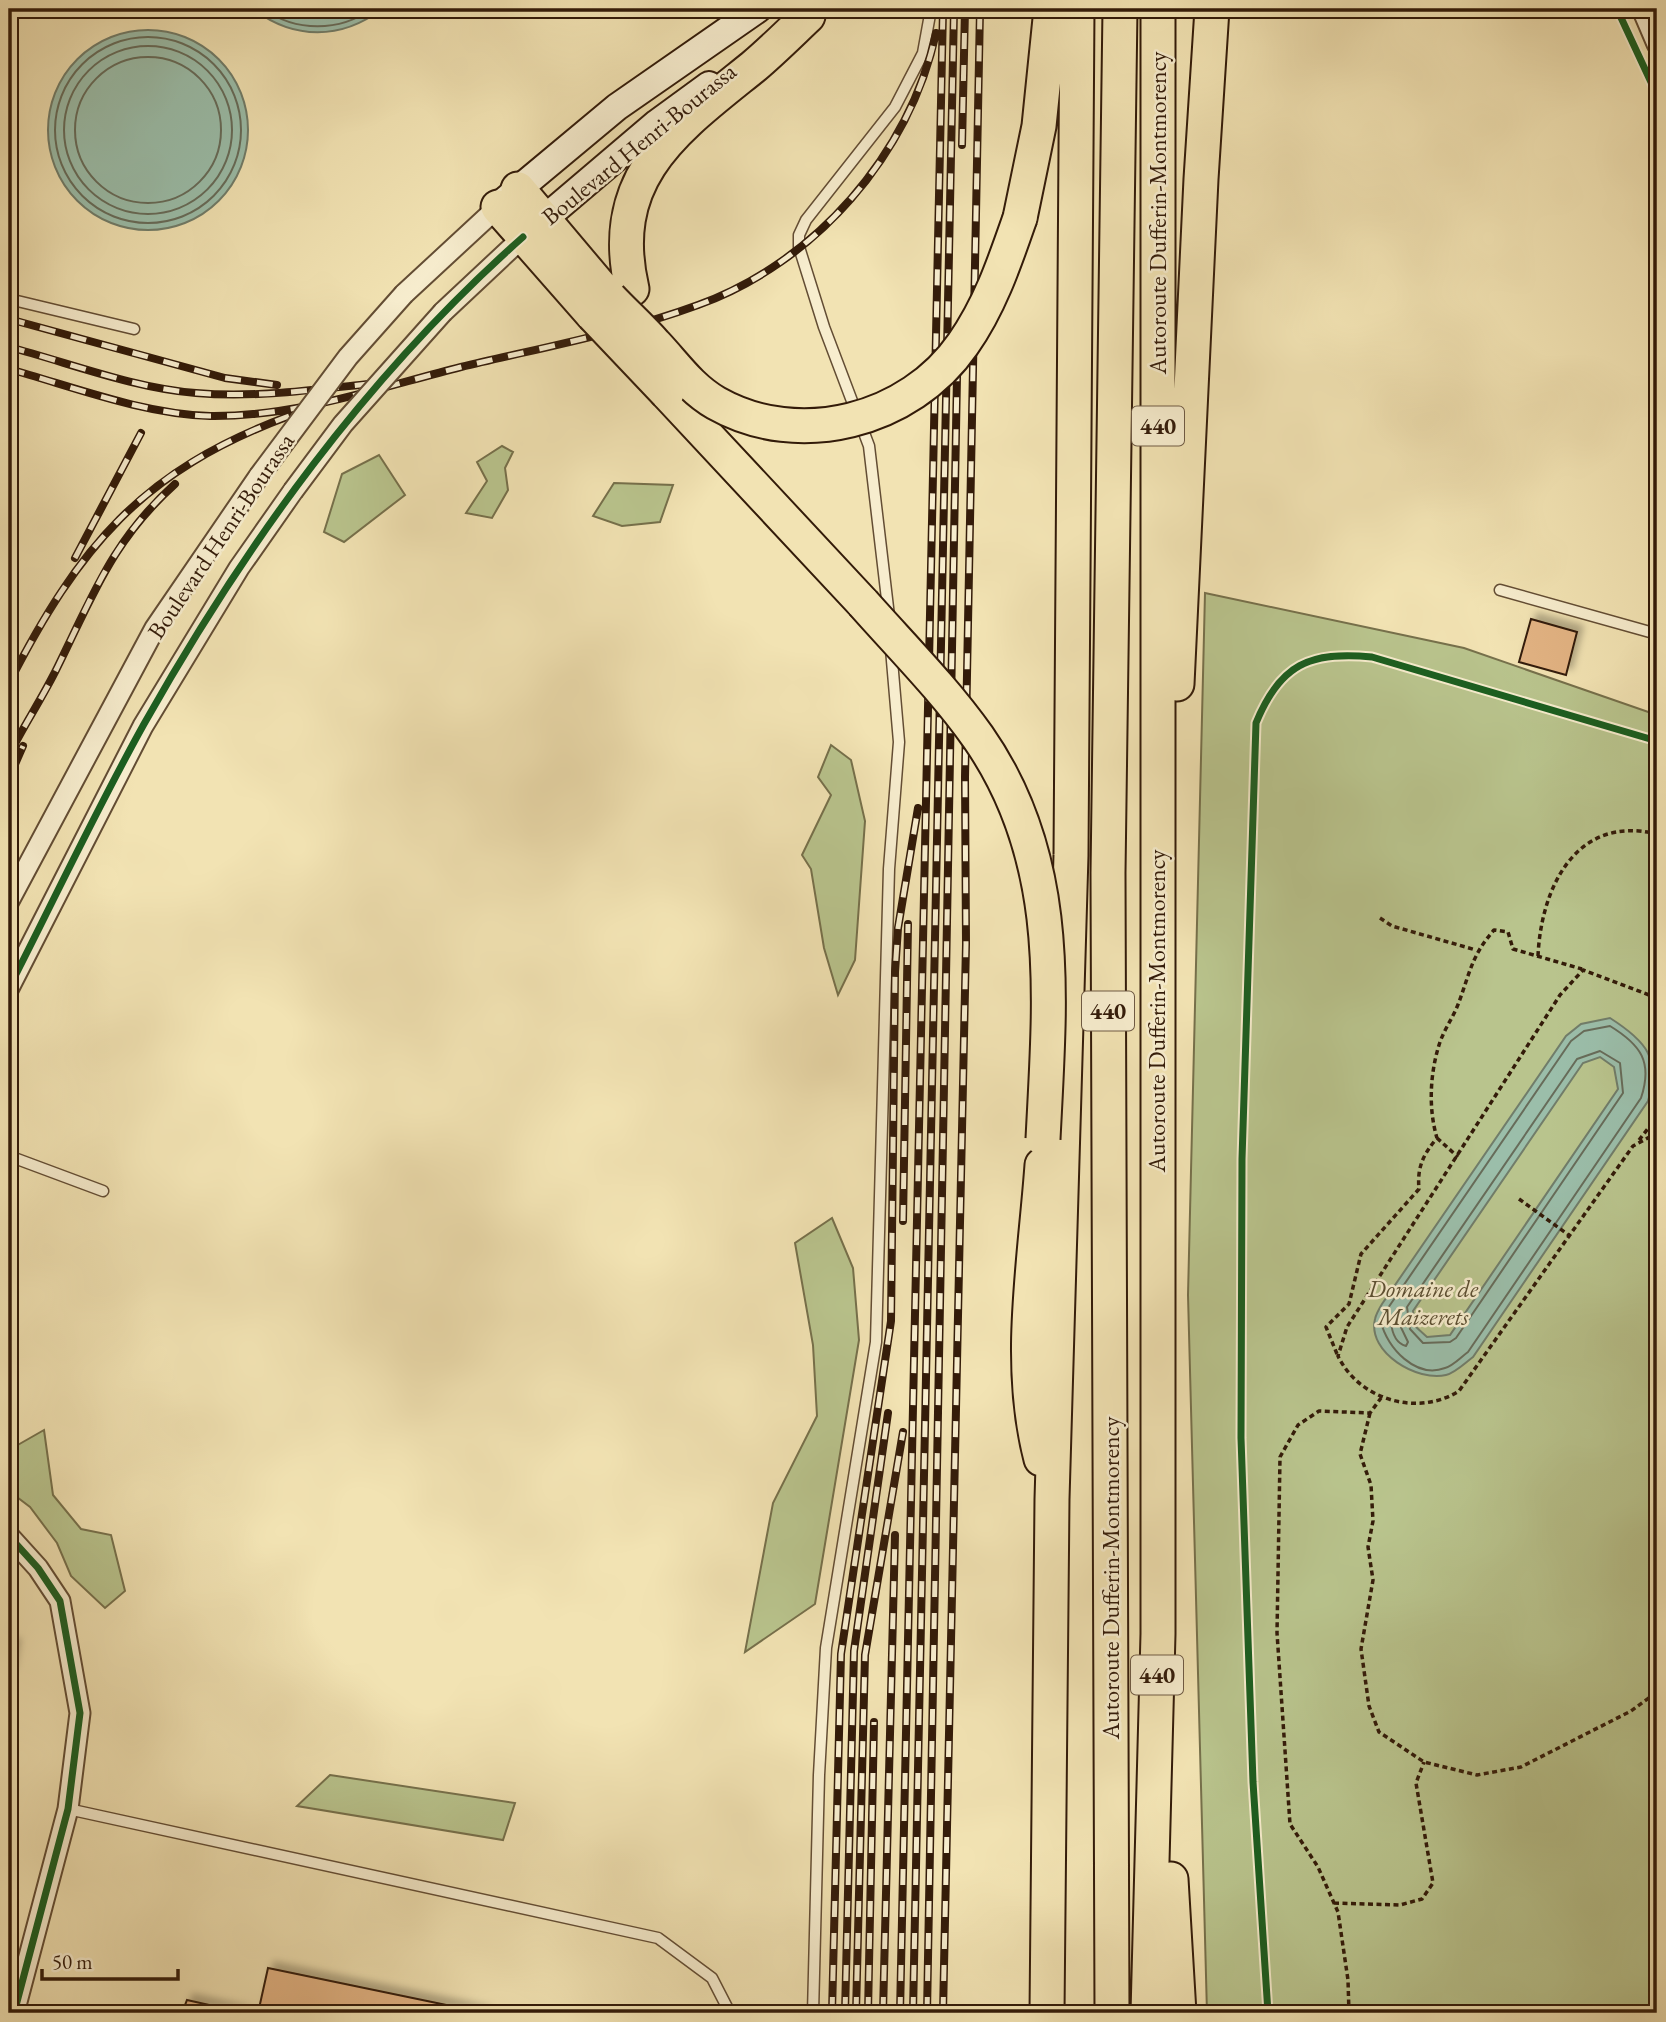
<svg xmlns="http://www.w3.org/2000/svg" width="1666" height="2022" viewBox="0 0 1666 2022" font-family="'EB Garamond',serif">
  <defs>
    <filter id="shadow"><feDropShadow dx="6" dy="-6" stdDeviation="3.5" flood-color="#0004"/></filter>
  </defs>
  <rect width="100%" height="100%" fill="#f2e3b3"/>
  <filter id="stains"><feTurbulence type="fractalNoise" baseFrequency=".00286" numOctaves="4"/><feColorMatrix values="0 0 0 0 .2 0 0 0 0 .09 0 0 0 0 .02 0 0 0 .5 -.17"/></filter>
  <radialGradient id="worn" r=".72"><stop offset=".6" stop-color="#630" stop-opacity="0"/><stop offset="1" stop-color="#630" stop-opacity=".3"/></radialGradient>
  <path fill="#b9c48d" stroke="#76704b" stroke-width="2" d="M 502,446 L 513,452 L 505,468 L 508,490 L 492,518 L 466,513 L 487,481 L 477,462 Z
    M 379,455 L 405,495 L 344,542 L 324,532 L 342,474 Z
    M 614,483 L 673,485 L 660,522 L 622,526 L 593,516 Z
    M 1205,593 L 1464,648 L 1657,715 L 1657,2013 L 1207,2013 L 1188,1295 Z
    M 831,745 L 851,760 L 865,821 L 855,960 L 838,995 L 824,948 L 811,869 L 802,855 L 831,795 L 818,777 Z
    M 832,1218 L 853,1268 L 859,1340 L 815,1604 L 745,1652 L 773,1503 L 817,1416 L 813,1345 L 795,1243 Z
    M 44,1430 L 53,1495 L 81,1529 L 111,1535 L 125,1591 L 105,1608 L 71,1576 L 57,1543 L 30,1507 L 9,1491 L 9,1450 Z
    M 330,1775 L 515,1803 L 503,1840 L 297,1806 Z"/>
  <path fill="#9bbeaa" stroke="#717d6a" stroke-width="2" fill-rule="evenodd" d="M 253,9 L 382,9 C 341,40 294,40 253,9 Z
    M48 130a100 100 0 1 1 200 0a100 100 0 1 1-200 0Z
    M 1610,1018 C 1646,1041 1661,1058 1648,1101 L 1473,1357 C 1465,1363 1455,1373 1446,1375 C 1418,1382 1367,1353 1375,1319 C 1376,1314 1379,1309 1382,1304 L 1566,1036 L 1581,1024 ZM 1600,1057 L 1614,1067 L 1618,1089 L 1450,1335 L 1427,1337 L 1416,1327 L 1413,1311 L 1583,1063 Z"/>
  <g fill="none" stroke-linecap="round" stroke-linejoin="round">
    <path stroke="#676c5a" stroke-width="2" d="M 264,9 C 295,32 340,32 371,9
      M 279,9 C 308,19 327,18 356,9
      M55 130a93 93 0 1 1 186 0a93 93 0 1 1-186 0Z
      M64 130a84 84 0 1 1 168 0a84 84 0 1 1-168 0Z
      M75 130a73 73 0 1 1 146 0a73 73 0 1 1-146 0Z
      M 1610,1026 C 1641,1045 1653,1062 1641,1098 L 1468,1352 C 1461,1357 1453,1366 1445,1368 C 1416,1379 1387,1348 1381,1322 L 1388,1308 L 1571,1041 L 1584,1031 Z
      M 1600,1051 L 1620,1063 L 1623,1093 L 1456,1338 L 1450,1342 L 1423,1343 L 1410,1329 L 1407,1307 L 1577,1059 Z
      M 1396,1317 L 1408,1342 L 1406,1346 C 1395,1343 1392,1333 1391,1322 Z"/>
  </g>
  <path fill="#e2b383" stroke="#331b09" stroke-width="2" filter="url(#shadow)" d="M 1531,619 L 1577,632 L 1566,675 L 1519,662 Z
    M 9,1644 L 14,1645 L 9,1676 Z
    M 268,1968 L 485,2013 L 258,2013 Z
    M 187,2000 L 245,2013 L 182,2013 Z"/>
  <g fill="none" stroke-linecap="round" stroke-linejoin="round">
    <g stroke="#634d34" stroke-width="13">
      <path id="service" d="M 9,299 L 134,329
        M 1500,590 L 1657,634
        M 889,616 L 869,446 L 824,327 L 799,247 L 799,235 L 806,220 L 895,107 L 923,53 L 931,9
        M 9,1156 L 103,1191
        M 68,1809 L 658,1938 L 712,1978 L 730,2013
        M 813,2013 L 819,1775 L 826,1648 L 876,1342 L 889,869 L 899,742 L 891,649"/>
    </g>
    <g stroke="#634d34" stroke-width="23">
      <path id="minor" d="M 1642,9 L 1657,44
        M 404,294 L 498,207
        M 443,312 L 523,237
        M 9,901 L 155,628 L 259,476
        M 9,988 L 143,726 L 239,568 L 293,491
        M 9,1536 L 38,1568 L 60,1601 L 80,1713 L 68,1809 L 14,2013"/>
    </g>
    <g stroke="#331b09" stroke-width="30">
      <path id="secondary" d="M 503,202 L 617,107 L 758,9
        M 530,231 L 657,123 L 709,85"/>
    </g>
    <g stroke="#331b09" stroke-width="37">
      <path id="motorway" d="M 518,189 L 610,298
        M 498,207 L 593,315
        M 1020,218 L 1039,126 L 1051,9
        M 632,289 C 606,177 675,130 753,67 C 772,51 790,33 808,16
        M 667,393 L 863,603
        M 1177,684 L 1201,179 L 1212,9
        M 1041,1459 C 1016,1364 1035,1262 1042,1165
        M 1171,1879 L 1179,2013
        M 1047,2013 L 1052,1499 L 1071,855 L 1077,9
        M 1112,2013 L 1108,873 L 1120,9
        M 1148,2013 L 1158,1634 L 1158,9"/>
    </g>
    <path stroke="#331b09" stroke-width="3.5" stroke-dasharray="5 3.5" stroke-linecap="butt" d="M 1380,918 L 1392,926 L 1476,950
      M 1538,956 C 1541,888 1576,814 1657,834
      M 1657,998 L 1583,970 L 1560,995 L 1347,1327 L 1338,1356 C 1359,1400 1418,1417 1459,1391 L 1633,1146 L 1657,1133
      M 1437,1138 L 1458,1157
      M 1639,1140 L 1657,1117
      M 1519,1199 L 1570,1236
      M 1657,1282 L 1657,1292
      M 1337,1354 L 1326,1327 L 1349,1304 L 1361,1254 L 1419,1189 C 1417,1167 1423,1155 1437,1138 C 1428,1108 1430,1072 1440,1042 C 1445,1028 1454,1016 1459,1002 C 1470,972 1472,955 1494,930 L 1508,932 L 1513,949 L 1582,969
      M 1370,1413 L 1360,1454 L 1371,1485 L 1373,1521 L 1368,1547 L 1373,1580 L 1361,1649 L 1369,1706 L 1379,1732 L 1424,1762 L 1477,1775 L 1521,1767 L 1631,1711 L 1657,1692
      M 1334,1903 L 1400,1905 L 1422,1899 L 1433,1883 L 1416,1783 L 1424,1762
      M 1349,2013 L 1348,1980 L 1338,1912 L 1318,1867 L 1290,1824 L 1277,1633 L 1280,1457 L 1298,1425 L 1319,1411 L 1370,1413 L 1381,1398"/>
    <use href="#service" stroke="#f7edce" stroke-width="10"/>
    <use href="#minor" stroke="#f7edce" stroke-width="19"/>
    <use href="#secondary" stroke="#f7edce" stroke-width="26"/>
    <use href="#motorway" stroke="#f2e3b3" stroke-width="33"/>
    <g stroke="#331b09" stroke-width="8">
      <path id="rail" d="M 962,145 L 965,9
        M 9,319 L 225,378 L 277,385
        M 9,347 C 70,363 133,388 196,393 C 253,398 312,390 368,384
        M 9,369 C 74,387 143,414 210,416 C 296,417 378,388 461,367 C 540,348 622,333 698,305 C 815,263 910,154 936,33
        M 75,558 L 141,433
        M 9,683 C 79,547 141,471 289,416
        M 9,755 C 24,725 43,697 58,666 C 94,593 113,540 175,484
        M 9,778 L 23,746
        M 903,1221 L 908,924
        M 832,2013 L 841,1654 L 891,1321 L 895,972 L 898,928 L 918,808
        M 845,2013 L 854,1651 L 888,1413
        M 856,2013 L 865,1655 L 903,1432
        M 868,2013 L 874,1722
        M 883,2013 L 895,1535
        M 900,2013 L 943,9
        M 913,2013 L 954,9
        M 927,2013 L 957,376
        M 943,2013 L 966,944 L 965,777 L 980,9"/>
    </g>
    <use href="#rail" stroke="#f7edce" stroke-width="5" stroke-dasharray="16" stroke-linecap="butt"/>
    <g stroke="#634d34" stroke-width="23" stroke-linecap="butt">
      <path id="minor-bridge" d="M 259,476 L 348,357 L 404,294
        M 293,491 L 343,424 L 443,312"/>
    </g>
    <g stroke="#331b09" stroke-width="37" stroke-linecap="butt">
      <path id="motorway-bridge" d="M 610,298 C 625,314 641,328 655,344 C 675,365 690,388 716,403 C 799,450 910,421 963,344 C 990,306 1005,261 1020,218
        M 593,315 L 667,393
        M 863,603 C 902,647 944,689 978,737 C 1064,860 1050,998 1043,1139"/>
    </g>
    <use href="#minor-bridge" stroke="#f7edce" stroke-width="19"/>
    <use href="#motorway-bridge" stroke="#f2e3b3" stroke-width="33"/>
    <g stroke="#f7edce" stroke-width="11">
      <path id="cycleway" d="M 1617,9 L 1657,95
        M 9,988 C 54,900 96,810 144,724 C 246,543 367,375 523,237
        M 9,1536 L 38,1568 L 60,1601 L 80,1713 L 68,1809 L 14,2013
        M 1268,2013 L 1253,1782 L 1241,1438 L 1242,1159 L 1256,723 C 1280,664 1310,651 1372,657 L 1657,741"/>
    </g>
    <use href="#cycleway" stroke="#1b5e20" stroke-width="7"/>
  </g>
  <g text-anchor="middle" stroke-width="5" stroke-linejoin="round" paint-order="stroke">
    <g fill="#f7edce" stroke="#6e5a44" stroke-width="2">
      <rect x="1132" y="406.5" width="52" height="39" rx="5"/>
      <rect x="1082" y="991.5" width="52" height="39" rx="5"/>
      <rect x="1131" y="1655.5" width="52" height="39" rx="5"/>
    </g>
    <g font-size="23" font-weight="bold" fill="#331b09">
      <text x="1158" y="434">440</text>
      <text x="1108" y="1019">440</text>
      <text x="1157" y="1683">440</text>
    </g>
    <g font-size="24" fill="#331b09" stroke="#f7edce">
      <text transform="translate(639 144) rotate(-39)" y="8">Boulevard Henri-Bourassa</text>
      <text transform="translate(1158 213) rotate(-90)" y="8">Autoroute Dufferin-Montmorency</text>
      <text transform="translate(221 536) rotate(-56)" y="8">Boulevard Henri-Bourassa</text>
      <text transform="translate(1157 1011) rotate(-90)" y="8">Autoroute Dufferin-Montmorency</text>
      <text transform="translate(1111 1578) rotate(-90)" y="8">Autoroute Dufferin-Montmorency</text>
    </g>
    <g font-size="24" font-style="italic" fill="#5b4e31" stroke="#f7edce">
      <text x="1423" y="1297">Domaine de<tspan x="1423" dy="28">Maizerets</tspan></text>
    </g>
  </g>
  <rect width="1666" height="2022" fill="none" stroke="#f2e3b3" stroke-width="35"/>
  <rect x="10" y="10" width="1645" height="2001" fill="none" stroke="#331b09" stroke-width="3.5"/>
  <rect x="18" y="18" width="1631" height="1987" fill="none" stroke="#331b09" stroke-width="2"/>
  <path d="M42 1969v10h136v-10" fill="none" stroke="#331b09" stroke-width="3.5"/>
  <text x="52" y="1969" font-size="21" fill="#331b09" stroke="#f7edce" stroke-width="5" paint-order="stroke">50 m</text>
  <rect width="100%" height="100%" filter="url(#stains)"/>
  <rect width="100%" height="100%" fill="url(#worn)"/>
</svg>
